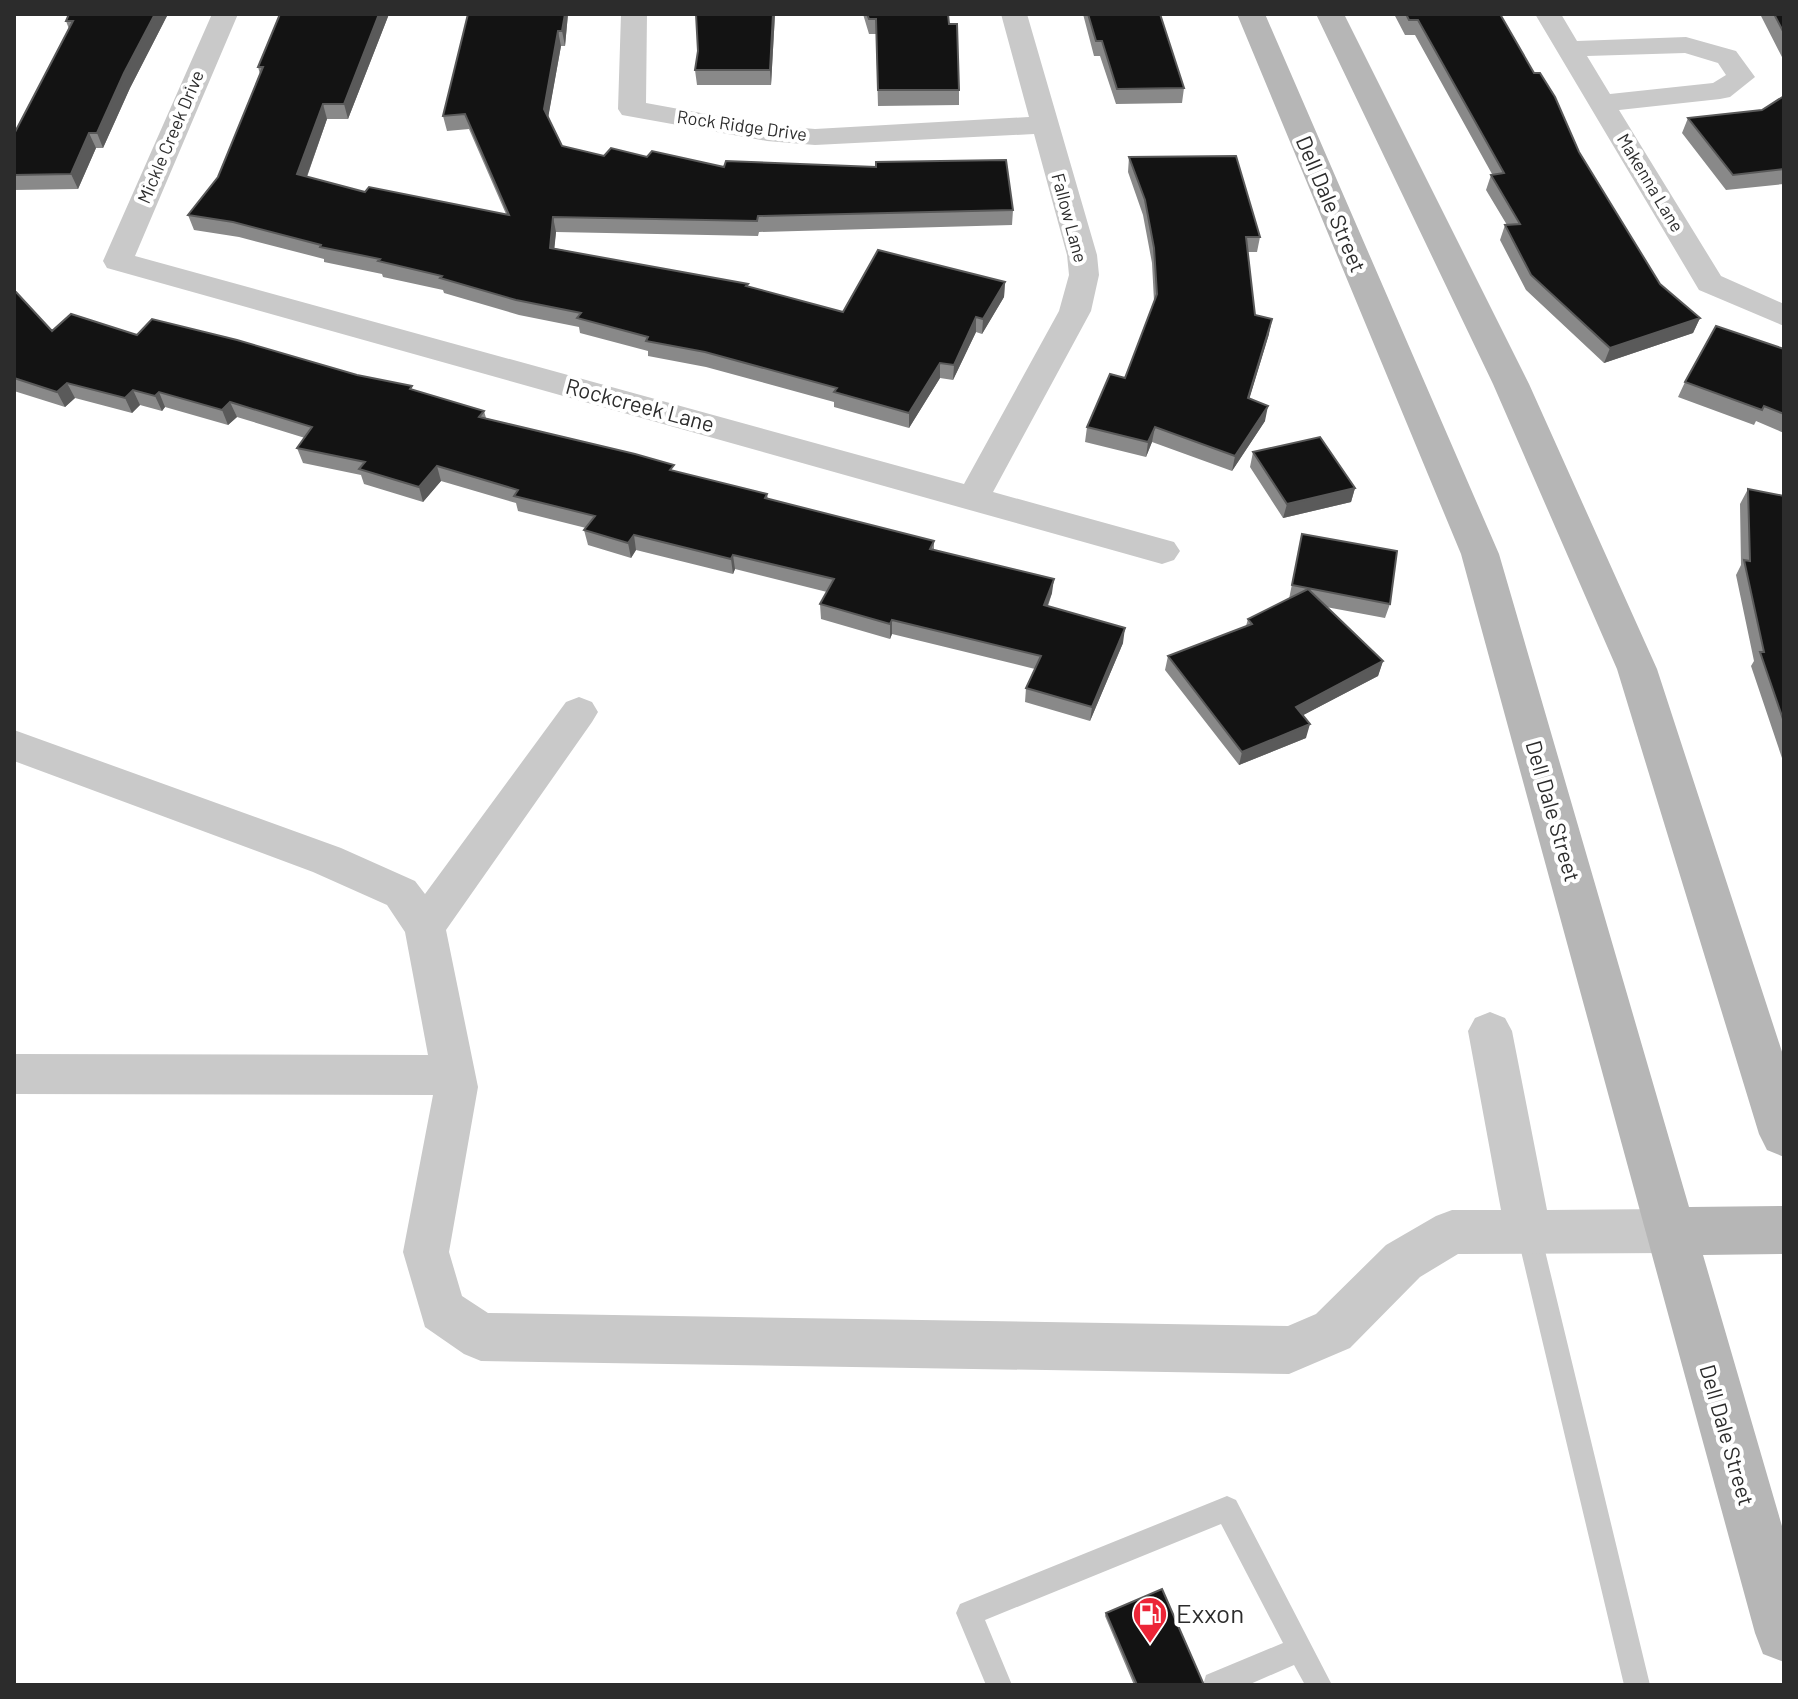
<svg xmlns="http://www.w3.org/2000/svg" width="1798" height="1699" viewBox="0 0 1798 1699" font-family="Barlow,sans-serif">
  <rect width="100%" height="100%" fill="#fff"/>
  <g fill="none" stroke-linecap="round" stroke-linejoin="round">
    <path fill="#c9c9c9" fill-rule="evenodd" d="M 1528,1219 L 1536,1222 L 1540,1230 L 1650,1685 L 1624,1685 L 1516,1230 L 1520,1222 Z
      M 1227,1496 L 1236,1500 L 1332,1685 L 1305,1685 L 1294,1665 L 1248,1685 L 1203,1685 L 1206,1675 L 1283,1643 L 1221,1524 L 985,1620 L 1012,1685 L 986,1685 L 956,1613 L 960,1604 Z"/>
    <path fill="#c9c9c9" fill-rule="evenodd" d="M 212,14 L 238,14 L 135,256 L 964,484 L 1059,311 L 1069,275 L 1067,255 L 1034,134 L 815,145 L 767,141 L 622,115 L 618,109 L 621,14 L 647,14 L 646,103 L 767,125 L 815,129 L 1029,117 L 1001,14 L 1027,14 L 1097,255 L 1099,275 L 1091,311 L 993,492 L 1174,542 L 1180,551 L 1174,560 L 1162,564 L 107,268 L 103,261 Z
      M 1535,14 L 1561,14 L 1577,41 L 1686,37 L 1736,51 L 1755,77 L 1730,97 L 1720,99 L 1619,110 L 1721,276 L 1784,304 L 1784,326 L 1699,290 ZM 1685,53 L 1718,63 L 1726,75 L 1713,83 L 1610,94 L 1587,56 Z
      M 579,697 L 592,702 L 598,712 L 592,722 L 446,930 L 478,1087 L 449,1252 L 462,1296 L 488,1313 L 1288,1326 L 1316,1314 L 1386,1245 L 1436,1216 L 1452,1210 L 1501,1210 L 1468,1031 L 1475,1018 L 1490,1012 L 1505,1018 L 1512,1031 L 1547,1210 L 1669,1209 L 1685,1215 L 1692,1231 L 1685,1247 L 1669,1253 L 1458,1254 L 1420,1277 L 1350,1348 L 1289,1374 L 481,1361 L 464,1354 L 425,1327 L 403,1252 L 433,1095 L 14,1094 L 14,1054 L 428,1055 L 405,932 L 387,905 L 313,872 L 14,761 L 14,730 L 341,848 L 415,881 L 425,894 L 566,702 Z"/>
    <path fill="#b6b6b6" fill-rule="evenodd" d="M 1237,14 L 1265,14 L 1499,554 L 1689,1207 L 1784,1206 L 1784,1254 L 1703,1255 L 1784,1533 L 1784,1662 L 1763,1654 L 1755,1633 L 1461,554 Z
      M 1316,14 L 1344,14 L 1529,384 L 1657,669 L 1784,1058 L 1784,1157 L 1767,1150 L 1759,1134 L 1617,669 L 1493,384 Z"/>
  </g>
  <path fill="#898989" d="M 69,14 L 168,14 L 130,88 L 103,148 L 96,148 L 78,189 L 14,190 L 14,134 L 69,29 L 66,21 Z
    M 280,14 L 389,14 L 348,119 L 327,119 L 307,177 L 365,192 L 506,214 L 469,129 L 447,131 L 443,116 L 468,14 L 568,14 L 565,46 L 561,46 L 548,117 L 562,146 L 604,156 L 647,157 L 724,167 L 1013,210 L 1012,225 L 759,232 L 758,236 L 556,232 L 554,248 L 748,287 L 843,312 L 1005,282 L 1004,297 L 982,334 L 976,332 L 953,380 L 940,378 L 909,428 L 834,407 L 834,402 L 706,367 L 648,356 L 648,351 L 580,333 L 579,327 L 519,315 L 444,293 L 443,290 L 383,277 L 382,274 L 324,262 L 324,259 L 239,237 L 194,230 L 188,215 L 218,177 L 260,74 L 258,67 Z
    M 693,14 L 775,14 L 771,85 L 697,85 L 695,70 L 698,51 L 696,15 Z
    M 863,14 L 948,14 L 959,90 L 959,105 L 878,106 L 876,34 L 869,34 Z
    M 1083,14 L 1160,14 L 1184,88 L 1182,103 L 1116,104 L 1100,56 L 1094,56 Z
    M 1394,14 L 1500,14 L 1579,152 L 1660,284 L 1700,318 L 1693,333 L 1604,363 L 1526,290 L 1500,240 L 1505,225 L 1507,225 L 1486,190 L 1491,175 L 1492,174 L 1415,35 L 1405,35 Z
    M 1760,14 L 1784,14 L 1784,61 Z
    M 1784,96 L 1784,184 L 1726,190 L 1682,133 L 1688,118 L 1762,110 Z
    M 1129,157 L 1260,237 L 1257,252 L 1248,252 L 1255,315 L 1269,334 L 1249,399 L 1265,421 L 1232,471 L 1152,442 L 1146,457 L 1085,442 L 1087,427 L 1125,378 L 1154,301 L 1152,263 L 1143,215 L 1128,172 Z
    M 14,292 L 52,331 L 137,335 L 357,375 L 413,390 L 484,411 L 486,418 L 675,472 L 767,494 L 768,499 L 934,541 L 934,550 L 1052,593 L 1048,606 L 1123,643 L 1090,721 L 1025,702 L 1026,688 L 1035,669 L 892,634 L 890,639 L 821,619 L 820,604 L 827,592 L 735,569 L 733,574 L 636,550 L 631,558 L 588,545 L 584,530 L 586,528 L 518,511 L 516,503 L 441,481 L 423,502 L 364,484 L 361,475 L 303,463 L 297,448 L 305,438 L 237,417 L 228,425 L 165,407 L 162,411 L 140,405 L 132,413 L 75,398 L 65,407 L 14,391 Z
    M 1784,349 L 1784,433 L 1756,421 L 1754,425 L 1678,397 L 1685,382 Z
    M 1253,452 L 1355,488 L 1351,502 L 1283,518 L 1250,467 Z
    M 1748,489 L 1784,496 L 1784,764 L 1751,666 L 1754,661 L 1736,575 L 1741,565 L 1740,504 Z
    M 1302,534 L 1390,604 L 1385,618 L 1326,607 L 1383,661 L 1378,676 L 1303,715 L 1306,738 L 1239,765 L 1165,670 L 1168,656 L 1246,626 L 1248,619 L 1289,599 Z
    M 1106,1613 L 1204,1685 L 1134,1685 L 1105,1616 Z"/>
  <path fill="#5a5a5a" d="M 155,14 L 168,14 L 130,88 L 103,148 L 97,133 L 124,73 Z
    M 379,14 L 389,14 L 348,119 L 344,104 Z
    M 565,14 L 568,14 L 565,46 L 562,31 Z
    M 773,14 L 775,14 L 771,85 L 770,70 Z
    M 558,31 L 561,46 L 547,124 L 544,109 Z
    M 323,104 L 327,119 L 302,190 L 297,174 Z
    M 89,133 L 96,148 L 78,189 L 71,174 Z
    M 553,217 L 556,232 L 553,263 L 550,248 Z
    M 1005,282 L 1004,297 L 982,334 L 983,319 Z
    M 976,317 L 976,332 L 953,380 L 954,365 Z
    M 1700,318 L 1693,333 L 1604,363 L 1610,348 Z
    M 1272,319 L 1269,334 L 1245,413 L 1248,398 Z
    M 940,363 L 940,378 L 909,428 L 909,413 Z
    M 67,383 L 75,398 L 65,407 L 57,392 Z
    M 133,390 L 140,405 L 132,413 L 125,398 Z
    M 159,392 L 165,407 L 162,411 L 155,396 Z
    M 230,402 L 237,417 L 228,425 L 222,410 Z
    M 1268,406 L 1265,421 L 1232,471 L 1235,456 Z
    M 1155,427 L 1152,442 L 1146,457 L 1148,442 Z
    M 437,466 L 441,481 L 423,502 L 419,487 Z
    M 1355,488 L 1351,502 L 1283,518 L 1287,504 Z
    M 634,535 L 636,550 L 631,558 L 628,543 Z
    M 733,555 L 735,569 L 733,574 L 731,559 Z
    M 1054,579 L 1052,593 L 1042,620 L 1044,605 Z
    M 892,620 L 892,634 L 890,639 L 890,624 Z
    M 1125,628 L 1123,643 L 1090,721 L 1092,707 Z
    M 1383,661 L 1378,676 L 1292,721 L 1296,707 Z
    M 1310,724 L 1306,738 L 1239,765 L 1242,752 Z"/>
  <path fill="#131313" stroke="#5a5a5a" stroke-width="2" d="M 69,14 L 155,14 L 124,73 L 97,133 L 89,133 L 71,174 L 14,175 L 14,134 L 73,21 L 66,21 Z
    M 280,14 L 379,14 L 344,104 L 323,104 L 297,174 L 365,192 L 369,187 L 509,215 L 465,114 L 443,116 L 468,14 L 565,14 L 562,31 L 558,31 L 544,109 L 562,146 L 604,156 L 611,148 L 647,157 L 652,151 L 724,167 L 726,161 L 876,167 L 876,162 L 1006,160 L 1013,210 L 758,216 L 757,221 L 553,217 L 550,248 L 748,284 L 746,286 L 843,312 L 878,250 L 1005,282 L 983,319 L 976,317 L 954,365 L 940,363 L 909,413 L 834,392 L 837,388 L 705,352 L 646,341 L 648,337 L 577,318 L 581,313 L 516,300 L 440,278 L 442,276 L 378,261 L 380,259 L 320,247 L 321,245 L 233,222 L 188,215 L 218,177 L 263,67 L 258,67 Z
    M 696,14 L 773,14 L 770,70 L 695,70 L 698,51 Z
    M 867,14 L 948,14 L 949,24 L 957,24 L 959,90 L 878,90 L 876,19 L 869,19 Z
    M 1088,14 L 1160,14 L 1184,88 L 1117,89 L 1102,41 L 1096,41 Z
    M 1406,14 L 1500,14 L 1534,73 L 1540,73 L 1555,97 L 1579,152 L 1660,284 L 1700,318 L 1610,348 L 1531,275 L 1505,225 L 1520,224 L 1491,175 L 1504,173 L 1418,20 L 1409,20 Z
    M 1774,14 L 1784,14 L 1784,33 Z
    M 1784,96 L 1784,169 L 1733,175 L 1688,118 L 1762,110 Z
    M 1236,156 L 1260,237 L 1246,237 L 1255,315 L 1272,319 L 1248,398 L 1268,406 L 1235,456 L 1155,427 L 1148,442 L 1087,427 L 1110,374 L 1125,378 L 1157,294 L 1154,248 L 1145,200 L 1129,157 Z
    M 14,292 L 16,292 L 52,331 L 71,314 L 137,335 L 152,319 L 237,340 L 357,375 L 412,386 L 410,389 L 484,411 L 479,417 L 635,454 L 674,465 L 670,470 L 767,494 L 765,498 L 934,541 L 930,549 L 1054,579 L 1044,605 L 1125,628 L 1092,707 L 1026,688 L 1041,656 L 892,620 L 890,624 L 820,604 L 834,579 L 733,555 L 731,559 L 634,535 L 628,543 L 584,530 L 595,516 L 514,496 L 518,490 L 437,466 L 419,487 L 359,469 L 365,462 L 297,448 L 312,427 L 230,402 L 222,410 L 159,392 L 155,396 L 133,390 L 125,398 L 67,383 L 57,392 L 14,378 Z
    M 1716,326 L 1784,349 L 1784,414 L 1764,406 L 1762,410 L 1685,382 Z
    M 1320,437 L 1355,488 L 1287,504 L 1253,452 Z
    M 1748,489 L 1784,496 L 1784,722 L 1760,652 L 1764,652 L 1744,560 L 1750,561 Z
    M 1302,534 L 1397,551 L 1390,604 L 1292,585 Z
    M 1308,589 L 1383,661 L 1296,707 L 1310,724 L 1242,752 L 1168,656 L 1252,624 L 1248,619 Z
    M 1162,1589 L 1204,1685 L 1137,1685 L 1106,1613 Z"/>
  <defs>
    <g id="fuel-pin" transform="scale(1.8)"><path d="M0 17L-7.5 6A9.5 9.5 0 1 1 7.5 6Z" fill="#ec2537" stroke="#fff"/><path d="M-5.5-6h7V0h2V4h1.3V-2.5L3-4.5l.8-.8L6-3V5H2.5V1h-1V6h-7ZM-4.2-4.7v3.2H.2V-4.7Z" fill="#fff"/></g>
  </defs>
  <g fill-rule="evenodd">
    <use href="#fuel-pin" x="1150" y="1614"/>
  </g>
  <g text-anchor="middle" stroke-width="8" stroke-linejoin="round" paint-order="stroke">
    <g font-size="18" fill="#2c2c2c" stroke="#fff">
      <text transform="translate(742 126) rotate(8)" y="6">Rock Ridge Drive</text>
      <text transform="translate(171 137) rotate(-67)" y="6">Mickle Creek Drive</text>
      <text transform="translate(1650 183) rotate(59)" y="6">Makenna Lane</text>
      <text transform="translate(1069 218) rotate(75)" y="6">Fallow Lane</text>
    </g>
    <g font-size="22" fill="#2c2c2c" stroke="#fff">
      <text transform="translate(1331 204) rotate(67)" y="8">Dell Dale Street</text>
      <text transform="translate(640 405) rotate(15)" y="8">Rockcreek Lane</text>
      <text transform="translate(1553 811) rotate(74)" y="8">Dell Dale Street</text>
      <text transform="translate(1727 1435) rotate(74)" y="8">Dell Dale Street</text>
    </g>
    <g font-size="26" fill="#2c2c2c" stroke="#fff" text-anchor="start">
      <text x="1176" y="1623">Exxon</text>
    </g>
  </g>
  <rect width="1798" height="1699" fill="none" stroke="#2c2c2c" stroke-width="32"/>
</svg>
